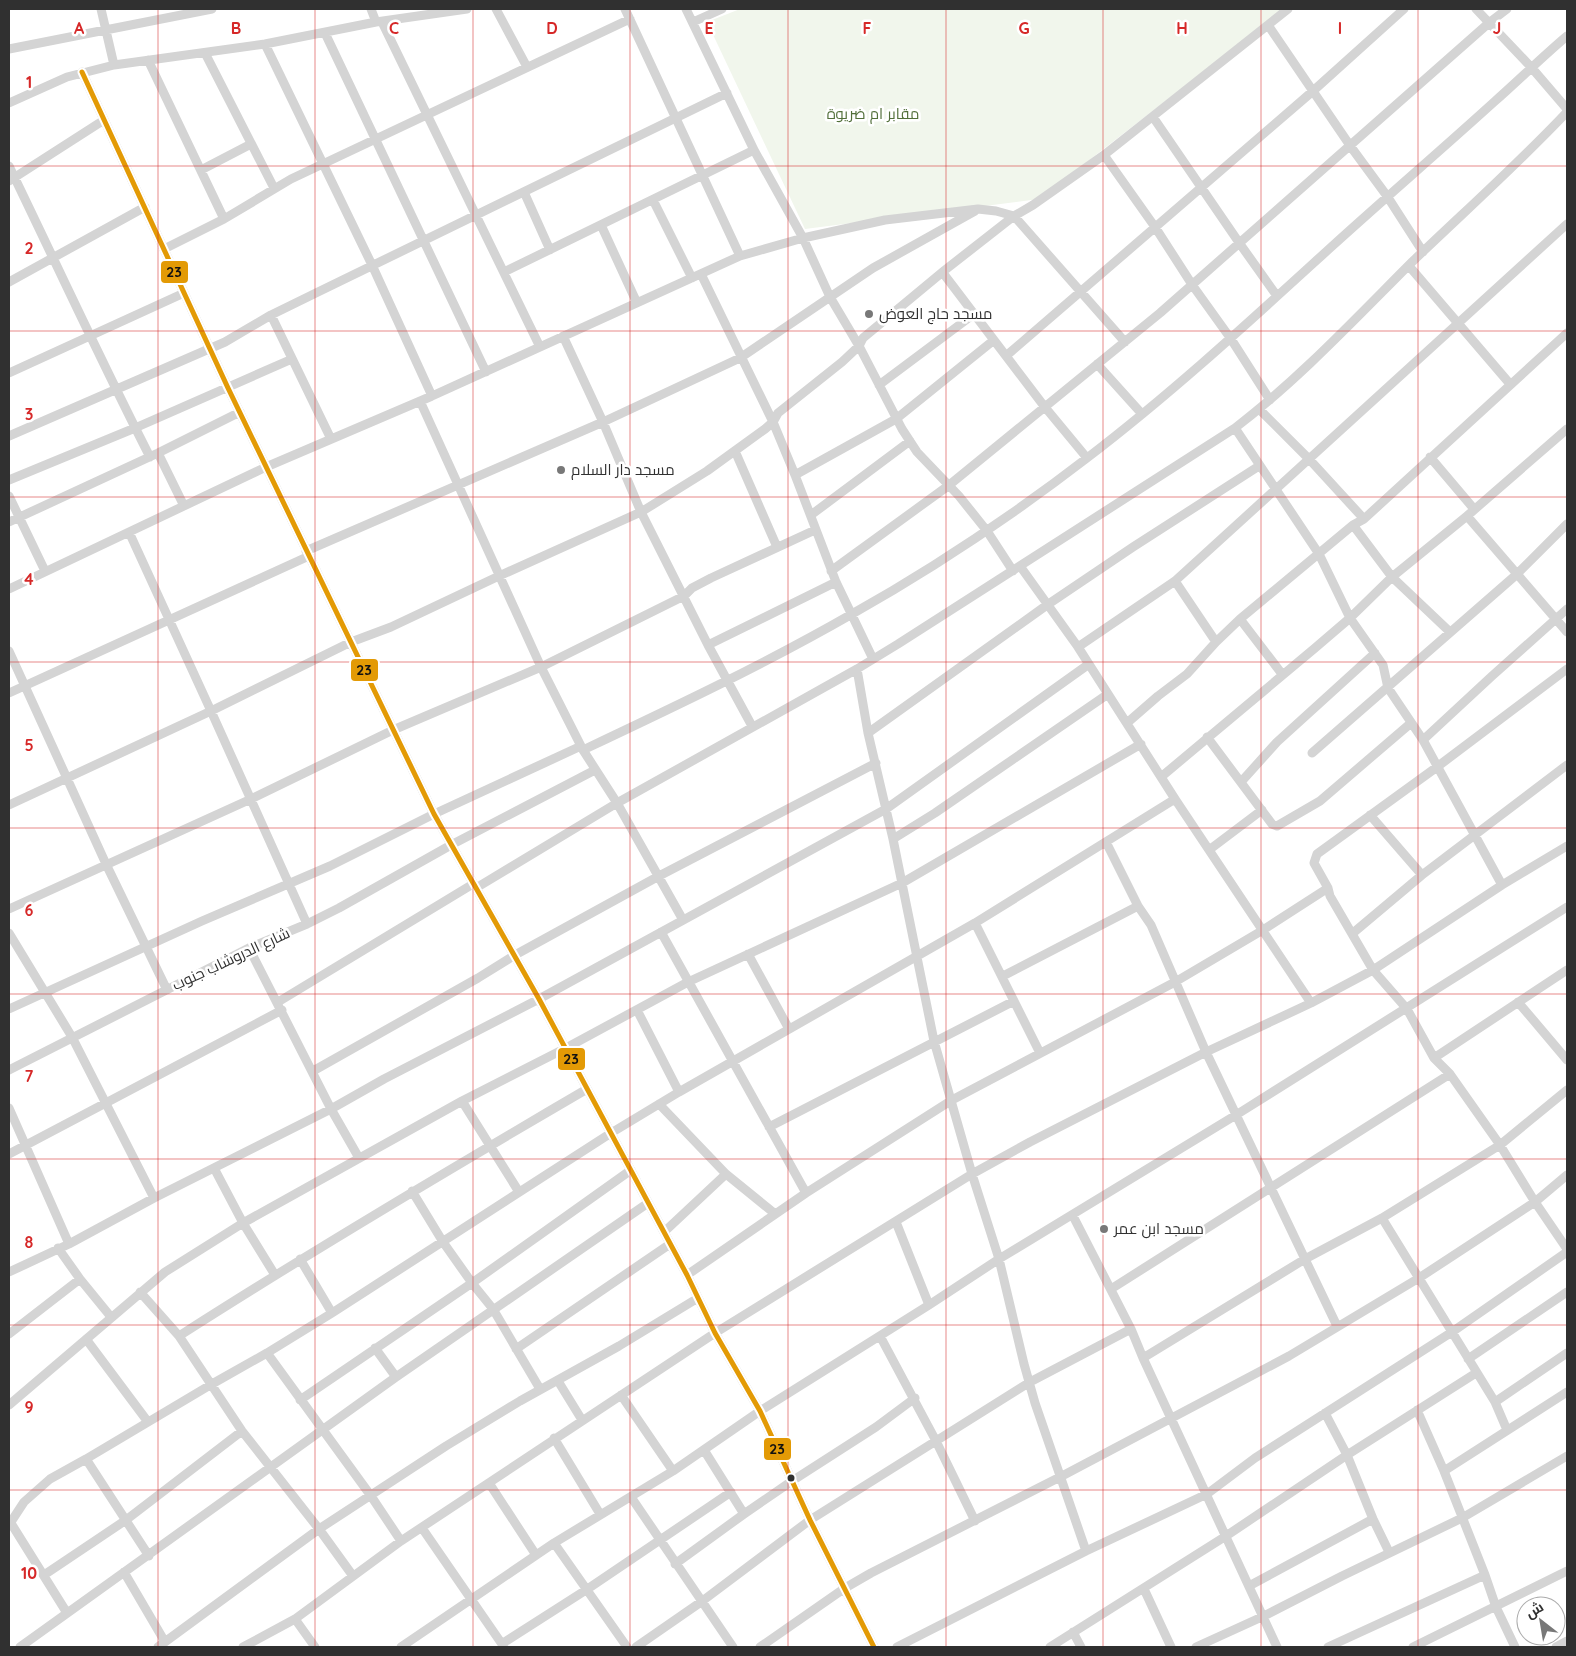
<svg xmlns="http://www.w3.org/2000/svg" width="1576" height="1656" viewBox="0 0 1576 1656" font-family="Quicksand,Cairo,sans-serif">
  <rect width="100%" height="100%" fill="#fff"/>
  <path fill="#f1f6ec" d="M 740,9 L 1284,9 L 1039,199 L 805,229 L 707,22 Z"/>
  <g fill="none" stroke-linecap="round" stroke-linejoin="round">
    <path stroke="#d4d4d4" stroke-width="9" d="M 101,9 L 114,65
      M 371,9 L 376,22
      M 496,9 L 527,67
      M 625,9 L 740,256
      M 686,9 L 754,150 L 803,238 L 830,297 L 859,346 L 902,429 L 917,452 L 959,496 L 987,531 L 1013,571
      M 1476,9 L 1531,67 L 1567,109
      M 382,22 L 540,347
      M 693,22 L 722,9
      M 1268,25 L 1351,147 L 1387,196 L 1423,252
      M 325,33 L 486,372
      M 265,44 L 372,265 L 432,396
      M 9,49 L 212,9
      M 205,53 L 274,188
      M 148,60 L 224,219
      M 82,72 L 228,388 L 434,814 L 539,999 L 687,1275 L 715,1333 L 760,1411 L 810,1520 L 874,1647
      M 9,103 L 67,77 L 114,65 L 265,44 L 376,22 L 467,9
      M 1153,117 L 1240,244 L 1277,296
      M 1104,155 L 1155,227 L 1193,286 L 1231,339 L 1270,400
      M 9,166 C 56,263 101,361 150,457
      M 201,170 L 251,144
      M 9,181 L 104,120
      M 524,192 L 550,250
      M 653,200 L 692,278
      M 601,225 L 637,303
      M 164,249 L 224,219 L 291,179 L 630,19
      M 1409,266 L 1510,384
      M 504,272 L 754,150
      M 943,273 L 1044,406 L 1087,458
      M 701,274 L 773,422 L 795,475 L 836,582 L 873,659
      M 9,282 L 145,207
      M 271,315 L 331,439
      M 563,336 L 603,422 L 641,512 L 708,645 L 752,726
      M 1006,356 L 1313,91 L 1404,9
      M 1097,364 L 1142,414
      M 9,373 L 184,293
      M 879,385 L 974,314
      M 420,401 L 541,667 L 583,750 L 617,803 L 683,920
      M 1259,409 L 1309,459 L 1364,519
      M 1235,428 L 1319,554 L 1350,618 L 1383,665 L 1388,688 L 1423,740 L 1502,885
      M 9,436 L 225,342 L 271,315 L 320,291 L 727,93
      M 735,451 L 777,547
      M 158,453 L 184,506
      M 1430,457 L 1474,509
      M 795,475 L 896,419 L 994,340
      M 9,480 L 135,428 L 292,359
      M 9,496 L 45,571
      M 811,515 L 910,441
      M 1467,516 L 1567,632
      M 9,522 L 158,453 L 240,412
      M 1353,525 L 1392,577 L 1450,632
      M 129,532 L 211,711 L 307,924
      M 306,551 L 603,422 L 740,358 L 873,268 L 975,211
      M 1020,566 L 1078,647 L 1175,799
      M 831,571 L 948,486 L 1160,313 L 1490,22 L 1507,9
      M 1175,581 L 1216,642
      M 9,589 L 266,467 L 432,396 L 740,256 L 803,238 L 885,220 L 978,209 L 996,211 L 1014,216 L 1125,342
      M 1240,619 L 1282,674
      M 708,645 L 836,582
      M 1078,647 L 1175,581 L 1567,224
      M 9,651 L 106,864 L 167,990
      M 857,669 L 868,733 L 893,839 L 934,1041 L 972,1174 L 999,1259 L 1024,1364 L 1035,1403 L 1086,1551
      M 9,693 L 309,556
      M 1127,723 L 1158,696 L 1187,674 L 1216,642 L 1240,619 L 1353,525 L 1364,519 L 1567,333
      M 868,733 L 1047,605 L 1133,547 L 1259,466
      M 1207,737 L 1272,824 L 1277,826 L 1320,801 L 1411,723
      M 1423,740 L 1492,676 L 1567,609
      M 583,750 C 674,707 765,664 852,614 C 934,568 1013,515 1087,458 C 1172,393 1250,321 1329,249 C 1384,199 1440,151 1494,102 C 1519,80 1542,57 1567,36
      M 1312,753 L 1516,575 L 1567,524
      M 1161,777 L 1315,648 L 1350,618 L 1392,577 L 1467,516 L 1567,429
      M 1241,782 L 1277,742 L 1375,653
      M 9,805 L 211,711 L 351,642 L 391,627 L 499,576 L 641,512 L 707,471 L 765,429 L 773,422 L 778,413 L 842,362 L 859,346 L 863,338 L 945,270 L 1014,216 L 1033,205 L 1104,155 L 1288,9
      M 1370,815 L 1422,875
      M 893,839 L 935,813 L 1108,694
      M 1106,842 L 1138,906 L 1151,925 L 1206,1052 L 1337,1326
      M 1209,850 L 1262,810
      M 476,888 L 617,803 L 857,669 L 898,644 L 1235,428 C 1299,379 1355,319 1412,262 C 1464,212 1518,164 1567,112
      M 1328,888 L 1314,863 L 1317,854 L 1437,767 L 1567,669
      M 9,909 L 251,799 L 393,730 L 541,667 L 684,596 L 692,588 L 711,578 L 815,530
      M 975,923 L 1040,1053
      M 661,932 L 806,1193
      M 9,933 L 72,1037 L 154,1198
      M 1353,933 L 1422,875 L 1567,765
      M 249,948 L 331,1109 L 359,1158
      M 748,954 L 789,1029
      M 1003,976 L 1138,906
      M 278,1002 L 473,884
      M 1518,1002 L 1567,1060
      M 9,1009 L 202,921 L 330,866 L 434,814 L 581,746
      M 637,1010 L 679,1092
      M 1434,1058 L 1567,970
      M 9,1070 L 249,948 L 307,924 L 339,908 L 451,845 L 595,770
      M 313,1071 L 478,978 L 515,955 L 659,876 L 876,763
      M 462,1101 L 519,1192
      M 659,1104 L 726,1174 L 774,1213
      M 9,1108 L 69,1244
      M 769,1127 L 1014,1001
      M 9,1154 L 282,1010
      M 214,1168 L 243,1223 L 275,1275
      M 412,1191 L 443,1242 L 472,1283 L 493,1309 L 540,1389
      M 1073,1216 L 1131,1329 L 1143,1358 L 1277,1647
      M 1382,1218 L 1495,1402 L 1507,1430
      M 896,1222 L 929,1305
      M 664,1232 L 726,1174
      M 58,1248 L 80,1279 L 111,1317
      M 300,1259 L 332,1313
      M 9,1272 L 69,1244 L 154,1198 L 331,1109 L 384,1079 L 539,999 L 886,809 L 1089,664
      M 687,1275 L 806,1193 L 952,1100 L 1175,982 L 1263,930 L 1328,888 L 1330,896 L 1373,970 L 1407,1009 L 1434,1058 L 1450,1074 L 1500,1145 L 1535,1202 L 1567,1249
      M 1111,1289 L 1450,1074
      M 140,1292 L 179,1336 L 242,1431 L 319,1529 L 353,1576
      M 9,1334 L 80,1279
      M 179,1336 C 313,1250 450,1169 587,1089
      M 880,1336 L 936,1441 L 975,1521
      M 86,1339 L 148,1422
      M 375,1348 L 396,1377
      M 516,1349 L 670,1244
      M 267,1353 L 371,1496 L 401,1541
      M 1143,1358 L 1305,1259 L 1382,1218 L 1500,1145 L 1567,1090
      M 1468,1359 L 1567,1292
      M 558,1381 L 582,1420
      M 621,1395 L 673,1471
      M 300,1400 L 472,1283 L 631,1170
      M 1495,1402 L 1567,1353
      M 9,1405 L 165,1272 L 243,1223 L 462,1101 L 566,1048 L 688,982 L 902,883 L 1141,744
      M 1417,1410 L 1444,1471 L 1485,1575 L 1496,1607 L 1515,1647
      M 1325,1413 L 1347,1455 L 1373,1519 L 1389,1552
      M 554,1438 L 600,1514
      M 704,1450 L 744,1514
      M 86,1459 L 149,1556
      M 1444,1471 L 1567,1392
      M 489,1483 L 536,1555
      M 631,1497 L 733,1647
      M 9,1520 L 67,1613
      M 9,1525 L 24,1502 L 50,1479 L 86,1459 L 212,1384 L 267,1353 L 332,1313 L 611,1133 L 679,1092 L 975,923 L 1175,799 L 1311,1003
      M 422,1528 L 504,1647
      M 554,1543 L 627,1647
      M 675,1564 L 744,1514 L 792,1481 L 876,1427 L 915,1398
      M 124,1572 L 165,1642
      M 44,1575 L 126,1520 L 242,1431
      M 1249,1586 L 1373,1519
      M 1144,1589 L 1171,1647
      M 295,1619 L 315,1647
      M 1073,1632 L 1081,1647
      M 503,1643 L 586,1590 L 731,1492
      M 20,1647 L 396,1377 L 648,1203
      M 158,1647 L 319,1529 L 446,1446 L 520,1401 L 619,1346 L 698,1298
      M 243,1647 L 295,1619 L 401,1541 L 715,1333 L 972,1174 L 1030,1142 L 1206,1052 L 1311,1003 L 1373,970 L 1502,885 L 1567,846
      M 401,1647 L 554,1543 L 673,1471 L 760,1411 L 929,1305 L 999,1259 L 1236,1115 L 1567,907
      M 636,1647 L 701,1602 L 810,1520 L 1030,1382 L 1131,1329
      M 760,1647 L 845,1588 L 871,1573 L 1062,1476 L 1289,1356 L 1419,1278 L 1535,1202 L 1567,1175
      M 897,1647 L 1086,1551 L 1207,1494 L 1255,1458 L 1452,1332 L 1567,1252
      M 1050,1647 L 1226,1536 L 1347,1455 L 1476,1373
      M 1196,1647 L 1264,1616 L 1342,1576 L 1462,1518 L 1567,1456
      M 1328,1647 L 1485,1575
      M 1413,1647 L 1567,1571
      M 1556,1647 L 1567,1641"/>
    <g stroke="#fff" stroke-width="9">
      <path id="bus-1" d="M 82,72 L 228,388 L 434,814 L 539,999 L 687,1275 L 715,1333 L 760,1411 L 810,1520 L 874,1647"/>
    </g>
    <use href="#bus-1" stroke="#e39a05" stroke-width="5"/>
  </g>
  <path fill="none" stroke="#d62828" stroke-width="1" stroke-opacity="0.55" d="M 158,9 L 158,1647M 315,9 L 315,1647M 473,9 L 473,1647M 630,9 L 630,1647M 788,9 L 788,1647M 946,9 L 946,1647M 1103,9 L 1103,1647M 1261,9 L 1261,1647M 1418,9 L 1418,1647M 9,166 L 1567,166M 9,331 L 1567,331M 9,497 L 1567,497M 9,662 L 1567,662M 9,828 L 1567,828M 9,994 L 1567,994M 9,1159 L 1567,1159M 9,1325 L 1567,1325M 9,1490 L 1567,1490"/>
  <g fill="#787878" stroke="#fff" stroke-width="2">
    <circle cx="869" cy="314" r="5"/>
    <circle cx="561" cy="470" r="5"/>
    <circle cx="1104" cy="1229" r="5"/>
  </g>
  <circle fill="#303030" stroke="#fff" stroke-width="2" cx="791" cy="1478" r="4.5"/>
  <g text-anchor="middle" stroke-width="5" stroke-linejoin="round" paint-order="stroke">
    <g font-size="15" fill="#526f3a" stroke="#fff">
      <text x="873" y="119">مقابر ام ضريوة</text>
    </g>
    <g font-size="15" fill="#303030" stroke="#fff" text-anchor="start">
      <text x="879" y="319">مسجد حاج العوض</text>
      <text x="571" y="475">مسجد دار السلام</text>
      <text x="1114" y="1234">مسجد ابن عمر</text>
    </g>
    <g font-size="15" fill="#303030" stroke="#fff">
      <text transform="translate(231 959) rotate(-25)" y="5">شارع الدروشاب جنوب</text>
    </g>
  </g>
  <g font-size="16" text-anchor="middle" font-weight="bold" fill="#d62828" stroke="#fff" stroke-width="5" stroke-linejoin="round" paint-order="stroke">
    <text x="79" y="34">A</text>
    <text x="236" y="34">B</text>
    <text x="394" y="34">C</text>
    <text x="552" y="34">D</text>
    <text x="709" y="34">E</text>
    <text x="867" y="34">F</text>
    <text x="1024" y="34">G</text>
    <text x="1182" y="34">H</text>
    <text x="1340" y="34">I</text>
    <text x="1497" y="34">J</text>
    <text x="29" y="88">1</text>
    <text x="29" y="254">2</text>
    <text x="29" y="420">3</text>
    <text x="29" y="585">4</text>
    <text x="29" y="751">5</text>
    <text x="29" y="916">6</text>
    <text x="29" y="1082">7</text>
    <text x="29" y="1248">8</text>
    <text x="29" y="1413">9</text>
    <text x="29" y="1579">10</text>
  </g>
  <g stroke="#fff" stroke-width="2">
    <rect x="160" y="260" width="29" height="24" rx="5" fill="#e39a05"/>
    <rect x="350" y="658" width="29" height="24" rx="5" fill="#e39a05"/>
    <rect x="557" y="1047" width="29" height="24" rx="5" fill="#e39a05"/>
    <rect x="763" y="1437" width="29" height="24" rx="5" fill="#e39a05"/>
  </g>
  <g font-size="14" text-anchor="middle" font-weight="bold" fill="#111">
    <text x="174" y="277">23</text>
    <text x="364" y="675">23</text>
    <text x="571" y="1064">23</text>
    <text x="777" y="1454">23</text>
  </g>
  <rect width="1576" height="1656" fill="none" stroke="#303030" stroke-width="20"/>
  <g transform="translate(1541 1621) rotate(329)"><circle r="24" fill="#ffffff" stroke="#acacac"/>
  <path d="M0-4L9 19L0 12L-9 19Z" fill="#787878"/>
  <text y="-8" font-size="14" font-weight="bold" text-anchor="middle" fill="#303030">ش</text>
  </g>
</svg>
